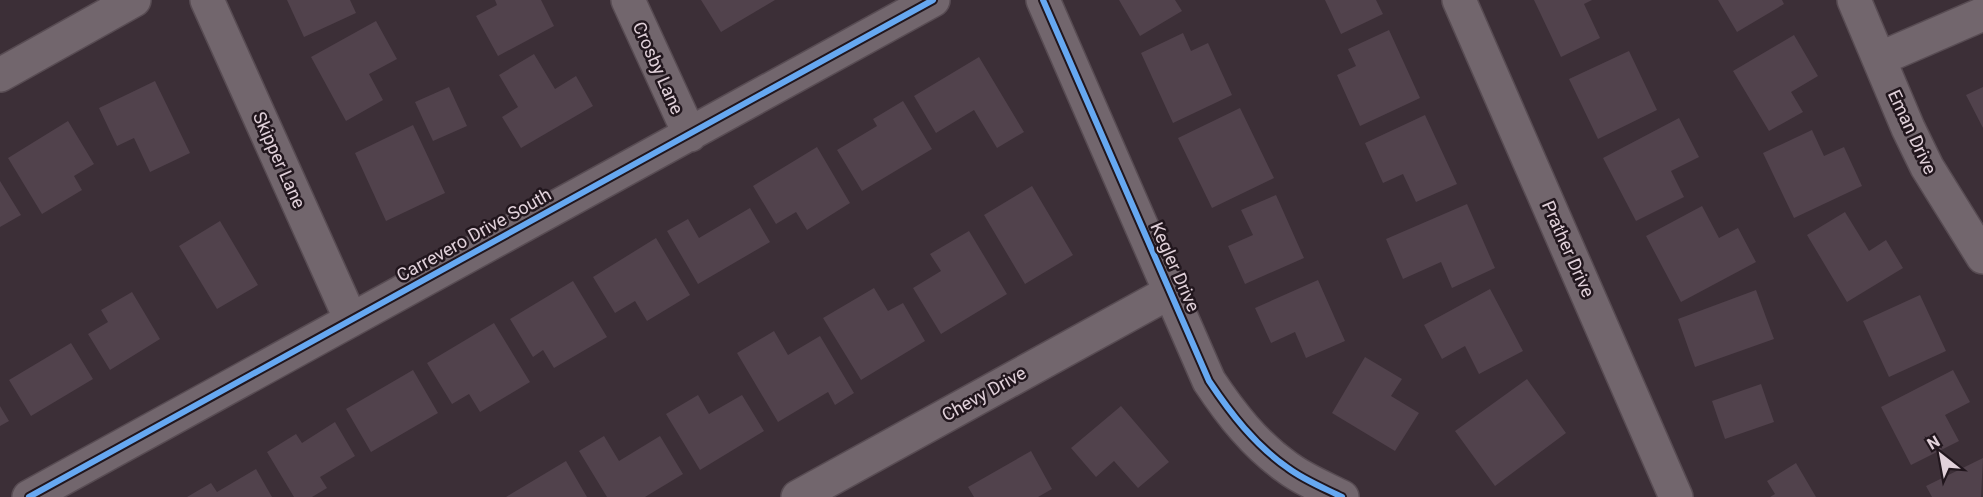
<svg xmlns="http://www.w3.org/2000/svg" width="1983" height="497" viewBox="0 0 1983 497" font-family="Roboto,sans-serif">
  <rect width="100%" height="100%" fill="#3c2f37"/>
  <path fill="#51424c" d="M 287,0 L 350,0 L 356,13 L 304,37 Z
    M 495,0 L 541,0 L 554,26 L 498,56 L 476,16 L 497,5 Z
    M 701,0 L 775,0 L 721,32 Z
    M 1119,0 L 1175,0 L 1182,11 L 1140,36 Z
    M 1325,0 L 1376,0 L 1383,14 L 1341,34 Z
    M 1534,0 L 1592,0 L 1584,4 L 1600,38 L 1561,57 Z
    M 1718,0 L 1782,0 L 1784,4 L 1737,32 Z
    M 376,21 L 397,59 L 369,74 L 383,100 L 346,121 L 311,57 Z
    M 1389,30 L 1420,98 L 1360,126 L 1337,75 L 1356,66 L 1348,49 Z
    M 1183,33 L 1191,51 L 1208,43 L 1232,95 L 1173,123 L 1141,53 Z
    M 1794,35 L 1818,76 L 1791,92 L 1803,112 L 1769,131 L 1733,71 Z
    M 1629,51 L 1657,110 L 1598,139 L 1569,79 Z
    M 534,54 L 555,89 L 576,76 L 593,106 L 521,148 L 502,117 L 518,107 L 499,75 Z
    M 979,57 L 1024,132 L 997,148 L 974,110 L 936,133 L 914,96 Z
    M 155,81 L 190,153 L 150,172 L 134,138 L 117,146 L 99,108 Z
    M 449,87 L 467,126 L 433,141 L 415,102 Z
    M 1983,87 L 1983,128 L 1966,95 Z
    M 903,101 L 932,149 L 862,191 L 837,150 L 877,126 L 873,119 Z
    M 1240,108 L 1274,178 L 1212,208 L 1178,138 Z
    M 1425,115 L 1457,184 L 1416,202 L 1403,174 L 1383,183 L 1365,143 Z
    M 1679,118 L 1699,157 L 1671,171 L 1684,197 L 1636,221 L 1603,158 Z
    M 68,121 L 94,164 L 74,176 L 82,190 L 42,214 L 8,158 Z
    M 413,125 L 445,193 L 386,221 L 355,153 Z
    M 1812,130 L 1824,156 L 1844,147 L 1862,186 L 1794,218 L 1763,153 Z
    M 817,147 L 850,203 L 807,230 L 796,212 L 776,224 L 753,186 Z
    M 0,181 L 21,215 L 0,227 Z
    M 1032,186 L 1073,255 L 1025,284 L 984,215 Z
    M 1276,195 L 1304,258 L 1245,284 L 1228,246 L 1253,235 L 1241,210 Z
    M 1467,204 L 1495,268 L 1452,288 L 1441,262 L 1403,279 L 1386,239 Z
    M 1702,206 L 1719,238 L 1738,228 L 1756,262 L 1681,302 L 1646,236 Z
    M 750,208 L 770,242 L 698,284 L 667,231 L 688,219 L 699,238 Z
    M 1845,212 L 1869,251 L 1886,240 L 1903,268 L 1847,302 L 1807,235 Z
    M 220,221 L 258,285 L 217,309 L 179,246 Z
    M 969,231 L 1007,294 L 941,334 L 913,288 L 941,271 L 930,254 Z
    M 656,238 L 690,295 L 647,321 L 635,301 L 615,313 L 593,277 Z
    M 1318,280 L 1345,341 L 1306,358 L 1295,332 L 1271,343 L 1255,308 Z
    M 573,281 L 607,337 L 554,368 L 543,350 L 533,357 L 510,319 Z
    M 874,288 L 888,311 L 903,303 L 925,341 L 861,380 L 823,318 Z
    M 1490,289 L 1523,351 L 1479,374 L 1465,346 L 1442,359 L 1424,325 Z
    M 1756,290 L 1774,339 L 1695,367 L 1678,319 Z
    M 132,292 L 160,339 L 110,370 L 88,334 L 108,322 L 101,310 Z
    M 1920,295 L 1946,351 L 1889,377 L 1863,321 Z
    M 494,323 L 530,382 L 480,412 L 469,394 L 452,404 L 427,363 Z
    M 774,331 L 788,355 L 820,336 L 854,393 L 835,405 L 828,392 L 778,422 L 737,353 Z
    M 71,343 L 93,379 L 31,416 L 9,380 Z
    M 1365,357 L 1402,379 L 1391,396 L 1419,413 L 1395,451 L 1332,413 Z
    M 413,370 L 438,413 L 371,452 L 346,409 Z
    M 1953,370 L 1970,402 L 1945,415 L 1959,441 L 1911,465 L 1881,407 Z
    M 1527,379 L 1566,433 L 1495,486 L 1455,431 Z
    M 1761,384 L 1774,422 L 1725,439 L 1712,401 Z
    M 698,395 L 709,414 L 742,395 L 764,431 L 700,470 L 666,414 Z
    M 0,406 L 9,421 L 0,426 Z
    M 1121,406 L 1169,462 L 1138,488 L 1114,461 L 1096,477 L 1071,448 Z
    M 335,422 L 355,456 L 320,477 L 327,488 L 312,497 L 294,497 L 267,452 L 296,434 L 302,443 Z
    M 604,436 L 619,461 L 660,436 L 683,474 L 645,497 L 607,497 L 579,451 Z
    M 1031,451 L 1052,489 L 1038,497 L 974,497 L 968,487 Z
    M 1983,458 L 1981,497 L 1932,497 L 1926,486 Z
    M 566,461 L 587,497 L 506,497 Z
    M 1796,463 L 1816,497 L 1770,497 L 1775,494 L 1767,481 Z
    M 256,469 L 272,497 L 187,497 L 211,483 L 217,492 Z"/>
  <g fill="none" stroke-linecap="round" stroke-linejoin="round">
    <g stroke="#584c53" stroke-width="36">
      <path id="minor" d="M 207,0 L 351,320
        M 628,0 L 690,135
        M 1043,0 L 1209,381 C 1231,414 1255,445 1288,468 C 1304,480 1324,488 1342,497
        M 1459,0 L 1676,497
        M 1854,0 L 1908,128 L 1927,167 L 1983,257
        M 1879,59 L 1983,14
        M 0,75 L 134,0
        M 29,497 L 933,0
        M 798,497 L 1170,292"/>
    </g>
    <use href="#minor" stroke="#72666d" stroke-width="33"/>
    <g stroke="#21161d" stroke-width="10">
      <path id="cycleway" d="M 1043,0 L 1209,381 C 1231,414 1255,445 1288,468 C 1304,480 1324,488 1342,497
        M 29,497 L 933,0"/>
    </g>
    <use href="#cycleway" stroke="#66a8f1" stroke-width="6"/>
  </g>
  <g text-anchor="middle" stroke-width="5" stroke-linejoin="round" paint-order="stroke">
    <g font-size="18" fill="#e1d1da" stroke="#21161d">
      <text transform="translate(658 68) rotate(66)" y="6">Crosby Lane</text>
      <text transform="translate(1912 132) rotate(65)" y="6">Eman Drive</text>
      <text transform="translate(279 160) rotate(66)" y="6">Skipper Lane</text>
      <text transform="translate(474 235) rotate(-29)" y="6">Carrevero Drive South</text>
      <text transform="translate(1568 249) rotate(66)" y="6">Prather Drive</text>
      <text transform="translate(1175 267) rotate(66)" y="6">Kegler Drive</text>
      <text transform="translate(984 394) rotate(-29)" y="6">Chevy Drive</text>
    </g>
  </g>
  <g transform="translate(1941 455) rotate(329)" stroke="#21161d" stroke-width="4.5" paint-order="stroke">
  <path d="M0-4.5L10 22L0 15L-10 22Z" fill="#e1d1da"/>
  <text y="-9" font-size="16" font-weight="bold" text-anchor="middle" fill="#e1d1da">N</text>
  </g>
</svg>
